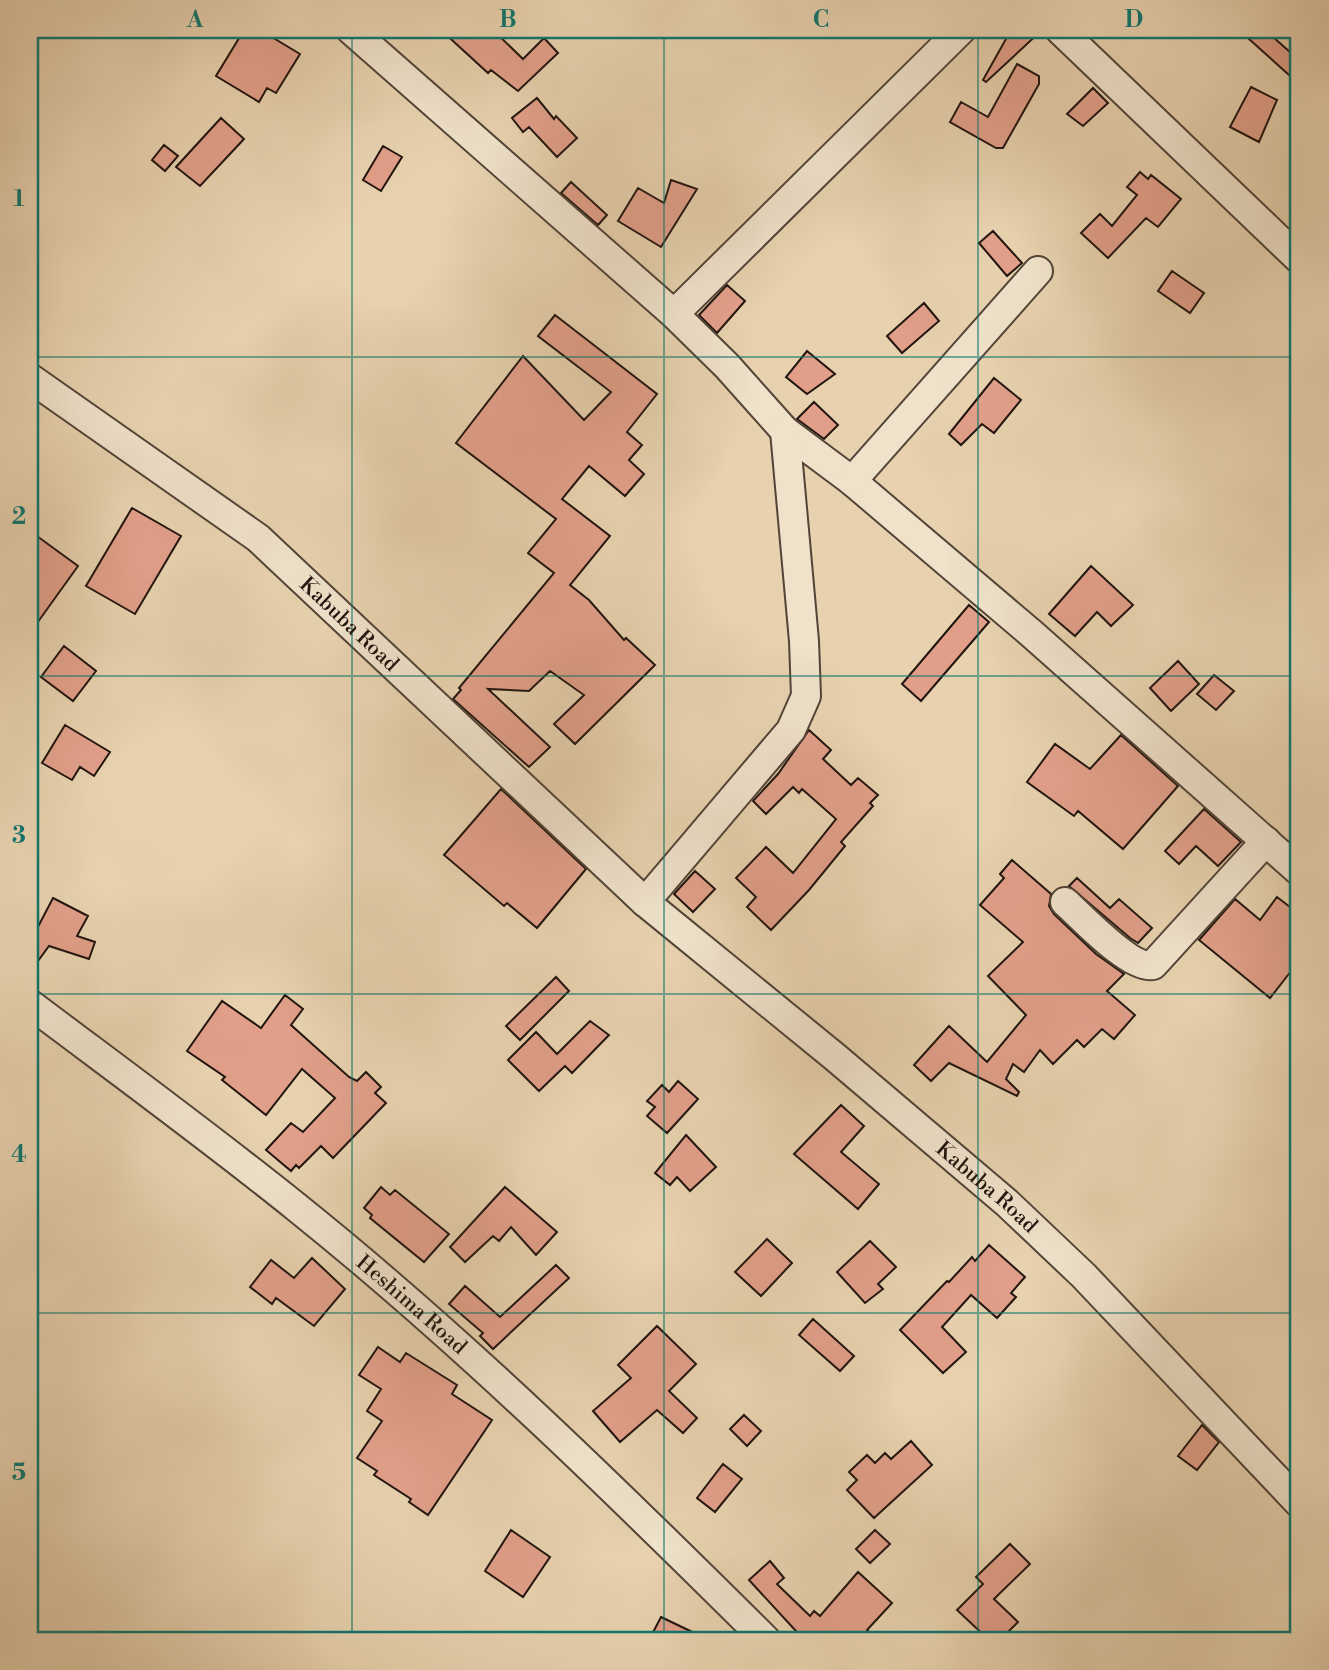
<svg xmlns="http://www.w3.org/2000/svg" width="1329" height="1670" viewBox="0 0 1329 1670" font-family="'Libre Bodoni',serif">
  <rect width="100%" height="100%" fill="#e7d1ae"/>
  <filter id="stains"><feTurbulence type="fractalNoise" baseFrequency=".00286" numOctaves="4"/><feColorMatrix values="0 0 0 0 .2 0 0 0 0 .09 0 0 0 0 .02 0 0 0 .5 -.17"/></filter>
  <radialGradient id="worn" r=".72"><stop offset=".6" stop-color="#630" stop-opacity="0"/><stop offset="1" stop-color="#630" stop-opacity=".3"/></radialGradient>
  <path fill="#e19f89" stroke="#21150f" stroke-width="2" d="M 244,30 L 260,30 L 300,54 L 276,93 L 267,88 L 259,102 L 216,76 Z
    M 441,30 L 493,30 L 523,59 L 544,38 L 558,53 L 518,91 L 491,70 L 488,73 Z
    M 1011,30 L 1042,30 L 986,82 L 983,80 Z
    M 1239,30 L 1265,30 L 1299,60 L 1299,84 Z
    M 1017,64 L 1039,76 L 1039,84 L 1003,148 L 996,148 L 950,122 L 961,102 L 988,117 Z
    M 1251,87 L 1277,100 L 1259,142 L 1230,127 Z
    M 1093,88 L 1108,103 L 1083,126 L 1067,114 Z
    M 537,98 L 554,119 L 556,116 L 577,138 L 557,157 L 529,127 L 523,132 L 512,118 Z
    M 221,118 L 244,139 L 200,186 L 176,167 Z
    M 164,145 L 178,156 L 165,171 L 152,160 Z
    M 383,146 L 402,157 L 381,191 L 363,180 Z
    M 1140,172 L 1148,179 L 1151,175 L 1181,199 L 1158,227 L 1146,218 L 1108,258 L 1081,233 L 1100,214 L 1112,226 L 1137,195 L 1127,187 Z
    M 671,180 L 697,189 L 661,247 L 618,221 L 638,188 L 664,203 Z
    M 571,182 L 607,215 L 598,225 L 561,193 Z
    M 993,231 L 1022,263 L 1007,276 L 979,243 Z
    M 1172,271 L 1204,293 L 1190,313 L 1158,291 Z
    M 727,285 L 745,301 L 717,333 L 699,315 Z
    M 924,303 L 939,321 L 902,353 L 887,336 Z
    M 555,315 L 657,394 L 627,432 L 642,445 L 629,460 L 644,474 L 625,496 L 589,466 L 562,499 L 610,536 L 570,585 L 589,600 L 624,640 L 626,638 L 655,665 L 575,744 L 554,724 L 584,695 L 550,671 L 529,691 L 488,689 L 550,747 L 529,767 L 453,699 L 461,690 L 459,688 L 554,573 L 528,553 L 556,519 L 456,443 L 523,356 L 584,420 L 611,392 L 538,336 Z
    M 807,351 L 835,374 L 807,394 L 786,377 Z
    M 994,378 L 1021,400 L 994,433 L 982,424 L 961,445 L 949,434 Z
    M 814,402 L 838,425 L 824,439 L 797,419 Z
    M 132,508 L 181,536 L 135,614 L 86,586 Z
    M 30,531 L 78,566 L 30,633 Z
    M 1091,566 L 1133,605 L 1111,626 L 1097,612 L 1075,636 L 1049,614 Z
    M 969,605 L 989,622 L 921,701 L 902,684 Z
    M 64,646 L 96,671 L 73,701 L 41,677 Z
    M 1178,661 L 1199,684 L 1171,711 L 1150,688 Z
    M 1214,675 L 1234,691 L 1216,710 L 1197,694 Z
    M 65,725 L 110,752 L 94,776 L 80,767 L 72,780 L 42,763 Z
    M 809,730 L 831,750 L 823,759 L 851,785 L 858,778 L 878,795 L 870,803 L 873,806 L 841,842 L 845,846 L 809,890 L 771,930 L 747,907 L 756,897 L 736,878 L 766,847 L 793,873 L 836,819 L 802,789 L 799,793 L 793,787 L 766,814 L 753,801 L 778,774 Z
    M 1121,735 L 1178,786 L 1123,849 L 1078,811 L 1074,816 L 1027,782 L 1055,744 L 1090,769 Z
    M 501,789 L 586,869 L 537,928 L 507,903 L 504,906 L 444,855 Z
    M 1204,809 L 1241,842 L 1218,866 L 1196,846 L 1179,864 L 1165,851 Z
    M 1012,860 L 1051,894 L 1049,906 L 1054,914 L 1096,954 L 1124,974 L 1107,991 L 1135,1015 L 1114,1039 L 1102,1029 L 1084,1047 L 1077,1040 L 1053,1064 L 1040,1050 L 1024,1072 L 1013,1064 L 1006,1079 L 1019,1092 L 1017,1096 L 949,1063 L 931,1081 L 914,1065 L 949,1026 L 987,1062 L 1026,1015 L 988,976 L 1023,942 L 980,905 L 1004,878 L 1000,874 Z
    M 695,871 L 715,889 L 693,912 L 674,894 Z
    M 1077,878 L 1110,908 L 1119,899 L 1152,928 L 1138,943 L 1130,938 L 1069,886 Z
    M 1277,897 L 1299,914 L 1299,961 L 1270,998 L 1199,940 L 1235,899 L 1260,920 Z
    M 53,898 L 88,916 L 77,936 L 95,942 L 89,959 L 49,946 L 30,972 L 30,942 Z
    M 556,977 L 569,991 L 520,1040 L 506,1026 Z
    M 285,995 L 303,1009 L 291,1025 L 349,1077 L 357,1081 L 366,1072 L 381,1087 L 375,1093 L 386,1103 L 333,1158 L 321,1146 L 299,1168 L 296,1165 L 291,1171 L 266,1150 L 291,1123 L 303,1132 L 335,1098 L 302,1069 L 266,1115 L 222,1080 L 225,1077 L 187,1051 L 222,1001 L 261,1028 Z
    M 590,1021 L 609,1035 L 572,1073 L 565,1066 L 539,1091 L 508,1060 L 536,1032 L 557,1054 Z
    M 678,1081 L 698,1099 L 667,1133 L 647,1116 L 655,1107 L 647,1101 L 662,1085 L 669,1092 Z
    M 841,1105 L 864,1126 L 841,1152 L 879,1184 L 858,1209 L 794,1154 Z
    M 686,1135 L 716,1167 L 690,1191 L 677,1177 L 670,1185 L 655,1173 Z
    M 381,1187 L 390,1195 L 395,1190 L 449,1234 L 424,1262 L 370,1218 L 372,1215 L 364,1208 Z
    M 505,1187 L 557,1232 L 536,1255 L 511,1227 L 499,1241 L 493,1236 L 465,1262 L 450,1247 Z
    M 767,1239 L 792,1263 L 761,1296 L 735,1272 Z
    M 870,1241 L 896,1267 L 878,1284 L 883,1289 L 865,1303 L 837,1272 Z
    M 989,1245 L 1025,1277 L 1011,1293 L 1016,1297 L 997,1318 L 971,1295 L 942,1327 L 966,1352 L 943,1373 L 900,1330 L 947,1281 L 949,1282 L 972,1257 L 975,1261 Z
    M 312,1258 L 345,1289 L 314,1326 L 276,1298 L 272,1304 L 250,1287 L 271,1260 L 294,1278 Z
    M 556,1265 L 569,1278 L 493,1349 L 480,1336 L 483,1333 L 449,1304 L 465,1286 L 500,1317 Z
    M 813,1319 L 854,1356 L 840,1371 L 799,1335 Z
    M 657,1326 L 696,1364 L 669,1391 L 697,1418 L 683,1433 L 657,1410 L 620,1442 L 593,1411 L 631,1378 L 618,1365 Z
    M 378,1347 L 400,1362 L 406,1353 L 457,1385 L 452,1394 L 492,1420 L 428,1515 L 409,1502 L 411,1499 L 374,1475 L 377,1471 L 357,1458 L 382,1421 L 367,1411 L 381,1389 L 359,1375 Z
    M 744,1415 L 761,1431 L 747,1446 L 730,1429 Z
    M 1202,1425 L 1219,1442 L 1197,1470 L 1178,1456 Z
    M 911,1441 L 932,1465 L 874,1518 L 847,1490 L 857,1480 L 849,1472 L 867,1455 L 875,1463 L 885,1453 L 891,1459 Z
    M 723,1464 L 742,1479 L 715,1512 L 697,1498 Z
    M 511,1530 L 550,1557 L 523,1597 L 485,1571 Z
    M 875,1530 L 890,1544 L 870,1563 L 856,1549 Z
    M 1010,1544 L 1030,1564 L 994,1599 L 1018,1622 L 1000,1640 L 989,1640 L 957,1610 L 983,1584 L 976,1577 Z
    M 770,1561 L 784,1578 L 777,1584 L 810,1616 L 814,1611 L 820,1616 L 858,1572 L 892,1603 L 867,1630 L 879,1640 L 787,1640 L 796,1631 L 749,1580 Z
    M 661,1617 L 709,1640 L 649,1640 Z"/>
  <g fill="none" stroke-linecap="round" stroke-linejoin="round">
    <g stroke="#524437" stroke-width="32">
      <g id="street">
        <path d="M 351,30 L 674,314 L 727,366 L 785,431 L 852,481 L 1032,634 L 1299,871"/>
        <path d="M 1060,30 L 1299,259"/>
        <path d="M 674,314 L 961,30"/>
        <path id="s1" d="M 30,378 L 258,538 L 645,902 L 835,1057 L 1007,1203 L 1084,1276 L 1299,1503"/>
        <path d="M 852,481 L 1038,271"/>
        <path d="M 645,902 L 791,730 L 806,696 L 804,641 L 785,431"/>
        <path d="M 1065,902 C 1082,917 1131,970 1153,965 L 1266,841"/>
        <path id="s2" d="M 30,1004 C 119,1071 208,1136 295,1206 C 461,1339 615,1490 766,1640"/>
      </g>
    </g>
    <use href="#street" stroke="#efe1ca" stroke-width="28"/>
  </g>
  <path fill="none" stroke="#0f766e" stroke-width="2" stroke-opacity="0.55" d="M 352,30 L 352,1640M 664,30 L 664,1640M 978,30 L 978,1640M 30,357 L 1299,357M 30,676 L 1299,676M 30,994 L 1299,994M 30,1313 L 1299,1313"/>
  <g text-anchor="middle" stroke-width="7" stroke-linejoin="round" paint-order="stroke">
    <g font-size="21" fill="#21150f" stroke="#efe1ca">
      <text dy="7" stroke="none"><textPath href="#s1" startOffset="404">Kabuba Road</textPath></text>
      <text dy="7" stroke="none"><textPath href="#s1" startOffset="1255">Kabuba Road</textPath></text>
      <text dy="7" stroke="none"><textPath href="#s2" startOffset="486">Heshima Road</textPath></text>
    </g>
  </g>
  <rect width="1329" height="1670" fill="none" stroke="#e7d1ae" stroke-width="77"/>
  <rect x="38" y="38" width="1252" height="1594" fill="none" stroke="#0f766e" stroke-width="2.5"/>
  <g font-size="23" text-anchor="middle" font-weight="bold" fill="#0f766e">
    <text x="195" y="27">A</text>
    <text x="508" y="27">B</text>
    <text x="821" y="27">C</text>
    <text x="1134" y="27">D</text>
    <text x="19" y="206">1</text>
    <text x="19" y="524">2</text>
    <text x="19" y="843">3</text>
    <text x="19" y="1162">4</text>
    <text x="19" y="1480">5</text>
  </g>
  <rect width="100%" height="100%" filter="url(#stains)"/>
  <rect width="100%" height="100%" fill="url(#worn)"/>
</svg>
